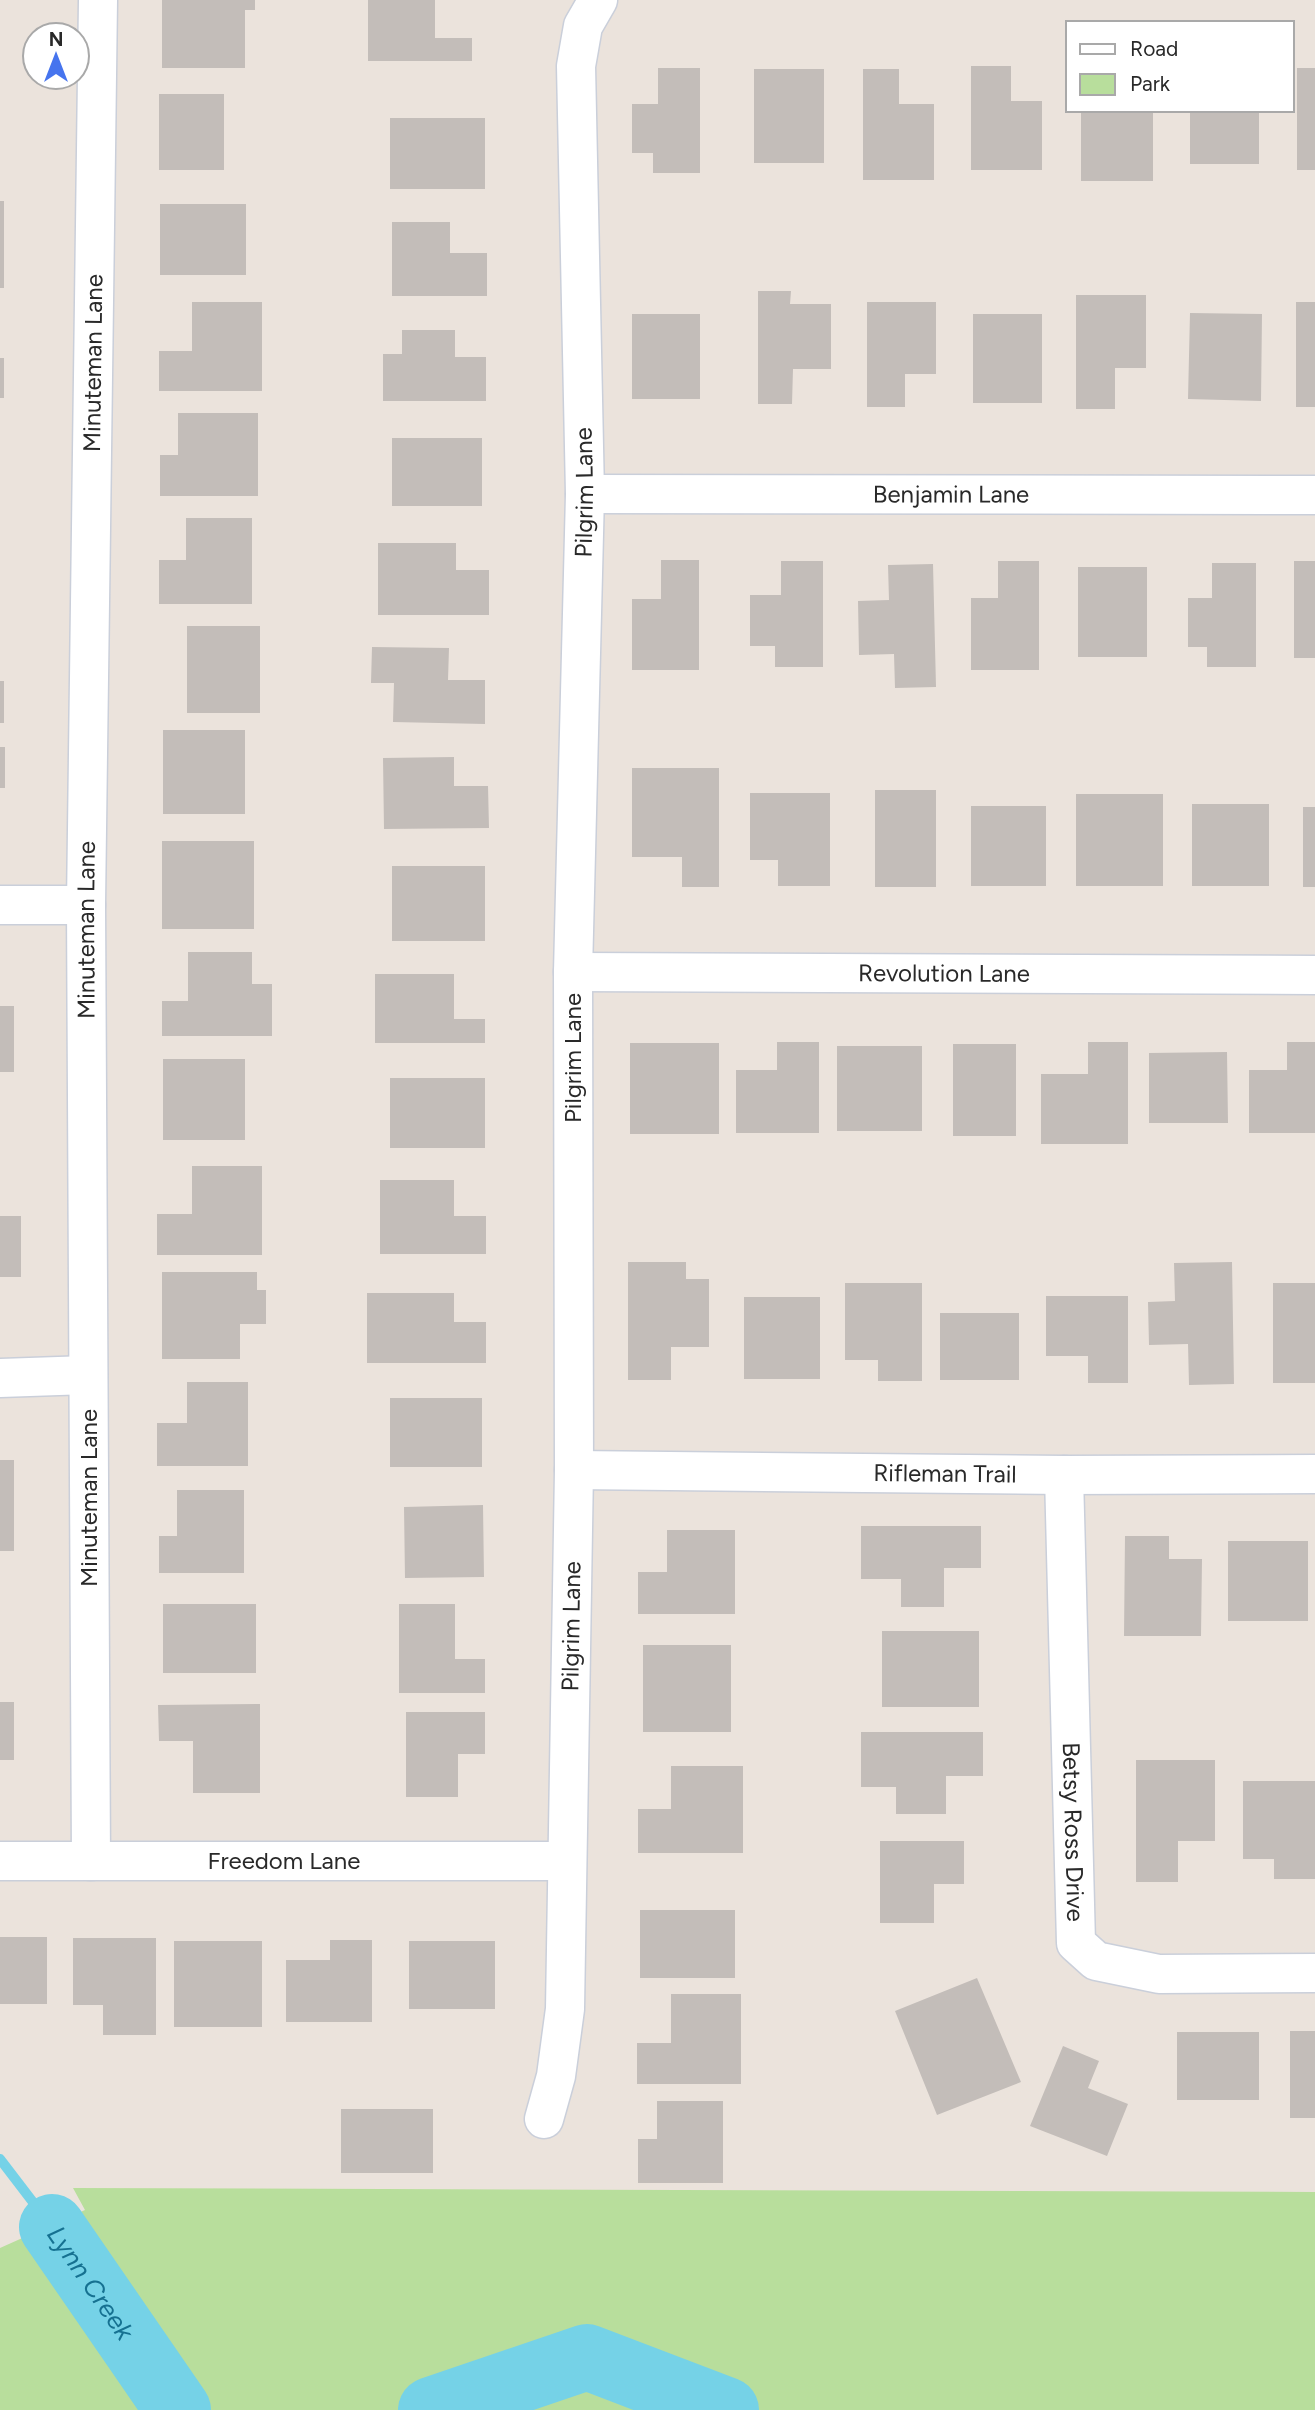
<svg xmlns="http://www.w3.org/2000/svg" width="1315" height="2410" viewBox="0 0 1315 2410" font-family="Figtree,sans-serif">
  <rect width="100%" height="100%" fill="#ebe3dc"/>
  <path fill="#b8de9c" d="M 73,2188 L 1315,2192 L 1315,2410 L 0,2410 L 0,2248 L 85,2210 Z"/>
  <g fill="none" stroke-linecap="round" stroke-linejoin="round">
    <path stroke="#75d2e7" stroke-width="10" d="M 0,2159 L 52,2227"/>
    <g stroke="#75d2e7" stroke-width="66">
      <path id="s1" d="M 52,2227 L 178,2410"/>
      <path d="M 431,2410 L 587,2357 L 726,2410"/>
    </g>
  </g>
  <path fill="#c3bdb9" d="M 162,0 L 255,0 L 255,10 L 245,10 L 245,68 L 162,68 Z
    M 368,0 L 435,0 L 435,38 L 472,38 L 472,61 L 368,61 Z
    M 971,66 L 1011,66 L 1011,101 L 1042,101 L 1042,170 L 971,170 Z
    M 658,68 L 700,68 L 700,173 L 653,173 L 653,153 L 632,153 L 632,104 L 658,104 Z
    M 1297,68 L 1315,68 L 1315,170 L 1297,170 Z
    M 754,69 L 824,69 L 824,163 L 754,163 Z
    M 863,69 L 899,69 L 899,104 L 934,104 L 934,180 L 863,180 Z
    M 159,94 L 224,94 L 224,170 L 159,170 Z
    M 1081,110 L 1153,110 L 1153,181 L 1081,181 Z
    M 1190,110 L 1259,110 L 1259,164 L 1190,164 Z
    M 390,118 L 485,118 L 485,189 L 390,189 Z
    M 0,201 L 4,201 L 4,288 L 0,288 Z
    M 160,204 L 246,204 L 246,275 L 160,275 Z
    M 392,222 L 450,222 L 450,253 L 487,253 L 487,296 L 392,296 Z
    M 758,291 L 791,291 L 790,304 L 831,304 L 831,369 L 793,369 L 792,404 L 758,404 Z
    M 1076,295 L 1146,295 L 1146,368 L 1115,368 L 1115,409 L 1076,409 Z
    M 192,302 L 262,302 L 262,391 L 159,391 L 159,351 L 192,351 Z
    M 867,302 L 936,302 L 936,374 L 905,374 L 905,407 L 867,407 Z
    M 1296,302 L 1315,302 L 1315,407 L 1296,407 Z
    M 1190,313 L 1262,314 L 1261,401 L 1188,399 Z
    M 632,314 L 700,314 L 700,399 L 632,399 Z
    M 973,314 L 1042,314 L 1042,403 L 973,403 Z
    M 402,330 L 455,330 L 455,357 L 486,357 L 486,401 L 383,401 L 383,354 L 402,354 Z
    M 0,358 L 4,358 L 4,398 L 0,398 Z
    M 178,413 L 258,413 L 258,496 L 160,496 L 160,455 L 178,455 Z
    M 392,438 L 482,438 L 482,506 L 392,506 Z
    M 186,518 L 252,518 L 252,604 L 159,604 L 159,560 L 186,560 Z
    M 378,543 L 456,543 L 456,570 L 489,570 L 489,615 L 378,615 Z
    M 661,560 L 699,560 L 699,670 L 632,670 L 632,599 L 661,599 Z
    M 781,561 L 823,561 L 823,667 L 775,667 L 775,646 L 750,646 L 750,595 L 781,595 Z
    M 998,561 L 1039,561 L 1039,670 L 971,670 L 971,598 L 998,598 Z
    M 1294,561 L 1315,561 L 1315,658 L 1294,658 Z
    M 1212,563 L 1256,563 L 1256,667 L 1207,667 L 1207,647 L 1188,647 L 1188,598 L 1212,598 Z
    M 933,564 L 936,687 L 895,688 L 894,654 L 859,655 L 858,601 L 889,600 L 888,565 Z
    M 1078,567 L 1147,567 L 1147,657 L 1078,657 Z
    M 187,626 L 260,626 L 260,713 L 187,713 Z
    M 372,647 L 449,648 L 448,680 L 485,680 L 485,724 L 393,722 L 394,683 L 371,683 Z
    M 0,681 L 4,681 L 4,723 L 0,723 Z
    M 163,730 L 245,730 L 245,814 L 163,814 Z
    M 0,747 L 5,747 L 5,788 L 0,788 Z
    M 454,757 L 454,786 L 488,786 L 489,828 L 384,829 L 383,758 Z
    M 632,768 L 719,768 L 719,887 L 682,887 L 682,857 L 632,857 Z
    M 875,790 L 936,790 L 936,887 L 875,887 Z
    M 750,793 L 830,793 L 830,886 L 778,886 L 778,860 L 750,860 Z
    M 1076,794 L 1163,794 L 1163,886 L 1076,886 Z
    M 1192,804 L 1269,804 L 1269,886 L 1192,886 Z
    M 971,806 L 1046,806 L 1046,886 L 971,886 Z
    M 1303,807 L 1315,807 L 1315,887 L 1303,887 Z
    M 162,841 L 254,841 L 254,929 L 162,929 Z
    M 392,866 L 485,866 L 485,941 L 392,941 Z
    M 188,952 L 252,952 L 252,984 L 272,984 L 272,1036 L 162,1036 L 162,1001 L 188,1001 Z
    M 375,974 L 454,974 L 454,1019 L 485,1019 L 485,1043 L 375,1043 Z
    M 0,1006 L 14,1006 L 14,1072 L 0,1072 Z
    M 777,1042 L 819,1042 L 819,1133 L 736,1133 L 736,1070 L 777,1070 Z
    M 1088,1042 L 1128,1042 L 1128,1144 L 1041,1144 L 1041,1074 L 1088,1074 Z
    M 1287,1042 L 1315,1042 L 1315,1133 L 1249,1133 L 1249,1070 L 1287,1070 Z
    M 630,1043 L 719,1043 L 719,1134 L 630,1134 Z
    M 953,1044 L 1016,1044 L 1016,1136 L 953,1136 Z
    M 837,1046 L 922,1046 L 922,1131 L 837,1131 Z
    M 1227,1052 L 1228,1123 L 1149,1123 L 1149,1053 Z
    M 163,1059 L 245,1059 L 245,1140 L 163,1140 Z
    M 390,1078 L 485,1078 L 485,1148 L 390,1148 Z
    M 192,1166 L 262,1166 L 262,1255 L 157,1255 L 157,1214 L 192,1214 Z
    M 380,1180 L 454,1180 L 454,1216 L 486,1216 L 486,1254 L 380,1254 Z
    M 0,1216 L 21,1216 L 21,1277 L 0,1277 Z
    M 628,1262 L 686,1262 L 686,1279 L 709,1279 L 709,1347 L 671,1347 L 671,1380 L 628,1380 Z
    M 1232,1262 L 1234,1384 L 1189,1385 L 1188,1344 L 1149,1345 L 1148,1302 L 1175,1301 L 1174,1263 Z
    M 162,1272 L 257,1272 L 257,1290 L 266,1290 L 266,1324 L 240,1324 L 240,1359 L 162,1359 Z
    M 845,1283 L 922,1283 L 922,1381 L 878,1381 L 878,1360 L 845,1360 Z
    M 1273,1283 L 1315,1283 L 1315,1383 L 1273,1383 Z
    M 367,1293 L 454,1293 L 454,1322 L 486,1322 L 486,1363 L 367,1363 Z
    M 1046,1296 L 1128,1296 L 1128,1383 L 1088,1383 L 1088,1356 L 1046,1356 Z
    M 744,1297 L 820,1297 L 820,1379 L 744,1379 Z
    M 940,1313 L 1019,1313 L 1019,1380 L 940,1380 Z
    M 187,1382 L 248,1382 L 248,1466 L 157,1466 L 157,1423 L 187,1423 Z
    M 390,1398 L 482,1398 L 482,1467 L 390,1467 Z
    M 0,1460 L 14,1460 L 14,1551 L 0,1551 Z
    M 177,1490 L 244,1490 L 244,1573 L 159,1573 L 159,1536 L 177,1536 Z
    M 483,1505 L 484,1577 L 405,1578 L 404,1507 Z
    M 861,1526 L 981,1526 L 981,1568 L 944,1568 L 944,1607 L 901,1607 L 901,1579 L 861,1579 Z
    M 667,1530 L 735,1530 L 735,1614 L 638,1614 L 638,1572 L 667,1572 Z
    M 1125,1536 L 1169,1536 L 1169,1559 L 1202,1559 L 1201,1636 L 1124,1636 Z
    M 1228,1541 L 1308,1541 L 1308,1621 L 1228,1621 Z
    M 163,1604 L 256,1604 L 256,1673 L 163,1673 Z
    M 399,1604 L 455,1604 L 455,1659 L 485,1659 L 485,1693 L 399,1693 Z
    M 882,1631 L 979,1631 L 979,1707 L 882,1707 Z
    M 643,1645 L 731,1645 L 731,1732 L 643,1732 Z
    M 0,1702 L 14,1702 L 14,1760 L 0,1760 Z
    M 260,1704 L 260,1793 L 193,1793 L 193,1741 L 159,1741 L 158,1705 Z
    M 406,1712 L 485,1712 L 485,1754 L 458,1754 L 458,1797 L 406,1797 Z
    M 861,1732 L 983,1732 L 983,1776 L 946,1776 L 946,1814 L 896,1814 L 896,1787 L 861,1787 Z
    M 1136,1760 L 1215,1760 L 1215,1841 L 1178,1841 L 1178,1882 L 1136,1882 Z
    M 671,1766 L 743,1766 L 743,1853 L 638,1853 L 638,1809 L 671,1809 Z
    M 1243,1781 L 1315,1781 L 1315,1879 L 1274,1879 L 1274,1859 L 1243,1859 Z
    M 880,1841 L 964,1841 L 964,1884 L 934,1884 L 934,1923 L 880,1923 Z
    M 640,1910 L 735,1910 L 735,1978 L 640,1978 Z
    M 0,1937 L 47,1937 L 47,2004 L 0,2004 Z
    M 73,1938 L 156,1938 L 156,2035 L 103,2035 L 103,2005 L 73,2005 Z
    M 330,1940 L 372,1940 L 372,2022 L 286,2022 L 286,1960 L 330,1960 Z
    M 174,1941 L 262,1941 L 262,2027 L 174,2027 Z
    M 409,1941 L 495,1941 L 495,2009 L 409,2009 Z
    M 977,1978 L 1021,2082 L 937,2115 L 895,2011 Z
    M 671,1994 L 741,1994 L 741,2084 L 637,2084 L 637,2043 L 671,2043 Z
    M 1290,2031 L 1315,2031 L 1315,2118 L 1290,2118 Z
    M 1177,2032 L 1259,2032 L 1259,2100 L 1177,2100 Z
    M 1063,2046 L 1099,2061 L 1088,2088 L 1128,2104 L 1107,2156 L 1030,2126 Z
    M 657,2101 L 723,2101 L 723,2183 L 638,2183 L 638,2139 L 657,2139 Z
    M 341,2109 L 433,2109 L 433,2173 L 341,2173 Z"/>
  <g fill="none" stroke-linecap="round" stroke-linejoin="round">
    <g stroke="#cacfda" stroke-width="41">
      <g id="minor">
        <path id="s2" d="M 585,494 L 1315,495"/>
        <path d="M 0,905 L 86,905"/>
        <path id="s3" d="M 573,972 L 1315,975"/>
        <path d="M 0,1378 L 88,1375"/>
        <path id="s4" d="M 574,1470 L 1064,1475 L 1315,1474"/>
        <path id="s5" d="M 1064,1475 L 1076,1943 L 1096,1961 L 1159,1974 L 1315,1973"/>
        <path id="s6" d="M 0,1861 L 565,1861"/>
        <path id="s7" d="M 91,1861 L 86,905 L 98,0"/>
        <path id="s8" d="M 544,2119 L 556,2076 L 565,2009 L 574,1470 L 573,972 L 585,494 L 576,66 L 583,26 L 598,0"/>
      </g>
    </g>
    <use href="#minor" stroke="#fff" stroke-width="38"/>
  </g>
  <g text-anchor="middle" stroke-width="6" stroke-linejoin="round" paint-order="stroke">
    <g font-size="24" fill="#292929" stroke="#fff">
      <text dy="8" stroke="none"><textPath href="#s7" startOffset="1498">Minuteman Lane</textPath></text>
      <text dy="8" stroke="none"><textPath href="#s8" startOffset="1629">Pilgrim Lane</textPath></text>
      <text dy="8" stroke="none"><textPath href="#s2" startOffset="366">Benjamin Lane</textPath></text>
      <text dy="8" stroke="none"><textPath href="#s7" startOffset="931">Minuteman Lane</textPath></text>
      <text dy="8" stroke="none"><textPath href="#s3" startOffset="371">Revolution Lane</textPath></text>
      <text transform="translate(573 1058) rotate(-90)" y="8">Pilgrim Lane</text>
      <text dy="8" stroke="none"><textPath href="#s4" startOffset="371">Rifleman Trail</textPath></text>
      <text transform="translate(89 1498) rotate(-90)" y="8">Minuteman Lane</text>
      <text dy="8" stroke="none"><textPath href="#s8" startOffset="495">Pilgrim Lane</textPath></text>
      <text dy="8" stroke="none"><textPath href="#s5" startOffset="357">Betsy Ross Drive</textPath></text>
      <text dy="8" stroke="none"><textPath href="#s6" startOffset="284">Freedom Lane</textPath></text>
    </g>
    <g font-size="26" font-style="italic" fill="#167191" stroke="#fff">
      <text dy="9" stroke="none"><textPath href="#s1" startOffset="68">Lynn Creek</textPath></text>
    </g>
  </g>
  <rect x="1066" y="21" width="228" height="91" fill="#ffffff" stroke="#a9a9a9" stroke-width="2"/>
  <rect x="1080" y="44" width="35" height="10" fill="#ffffff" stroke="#a9a9a9" stroke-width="2"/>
  <text x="1130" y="56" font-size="21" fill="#292929">Road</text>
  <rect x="1080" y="74" width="35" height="21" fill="#b8de9c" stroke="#a9a9a9" stroke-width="2"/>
  <text x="1130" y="91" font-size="21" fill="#292929">Park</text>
  <g transform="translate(56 56)"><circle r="33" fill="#ffffff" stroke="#a9a9a9" stroke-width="2"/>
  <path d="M0-5L12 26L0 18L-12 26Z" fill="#4674ee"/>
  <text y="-10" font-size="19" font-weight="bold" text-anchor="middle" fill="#292929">N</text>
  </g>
</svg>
